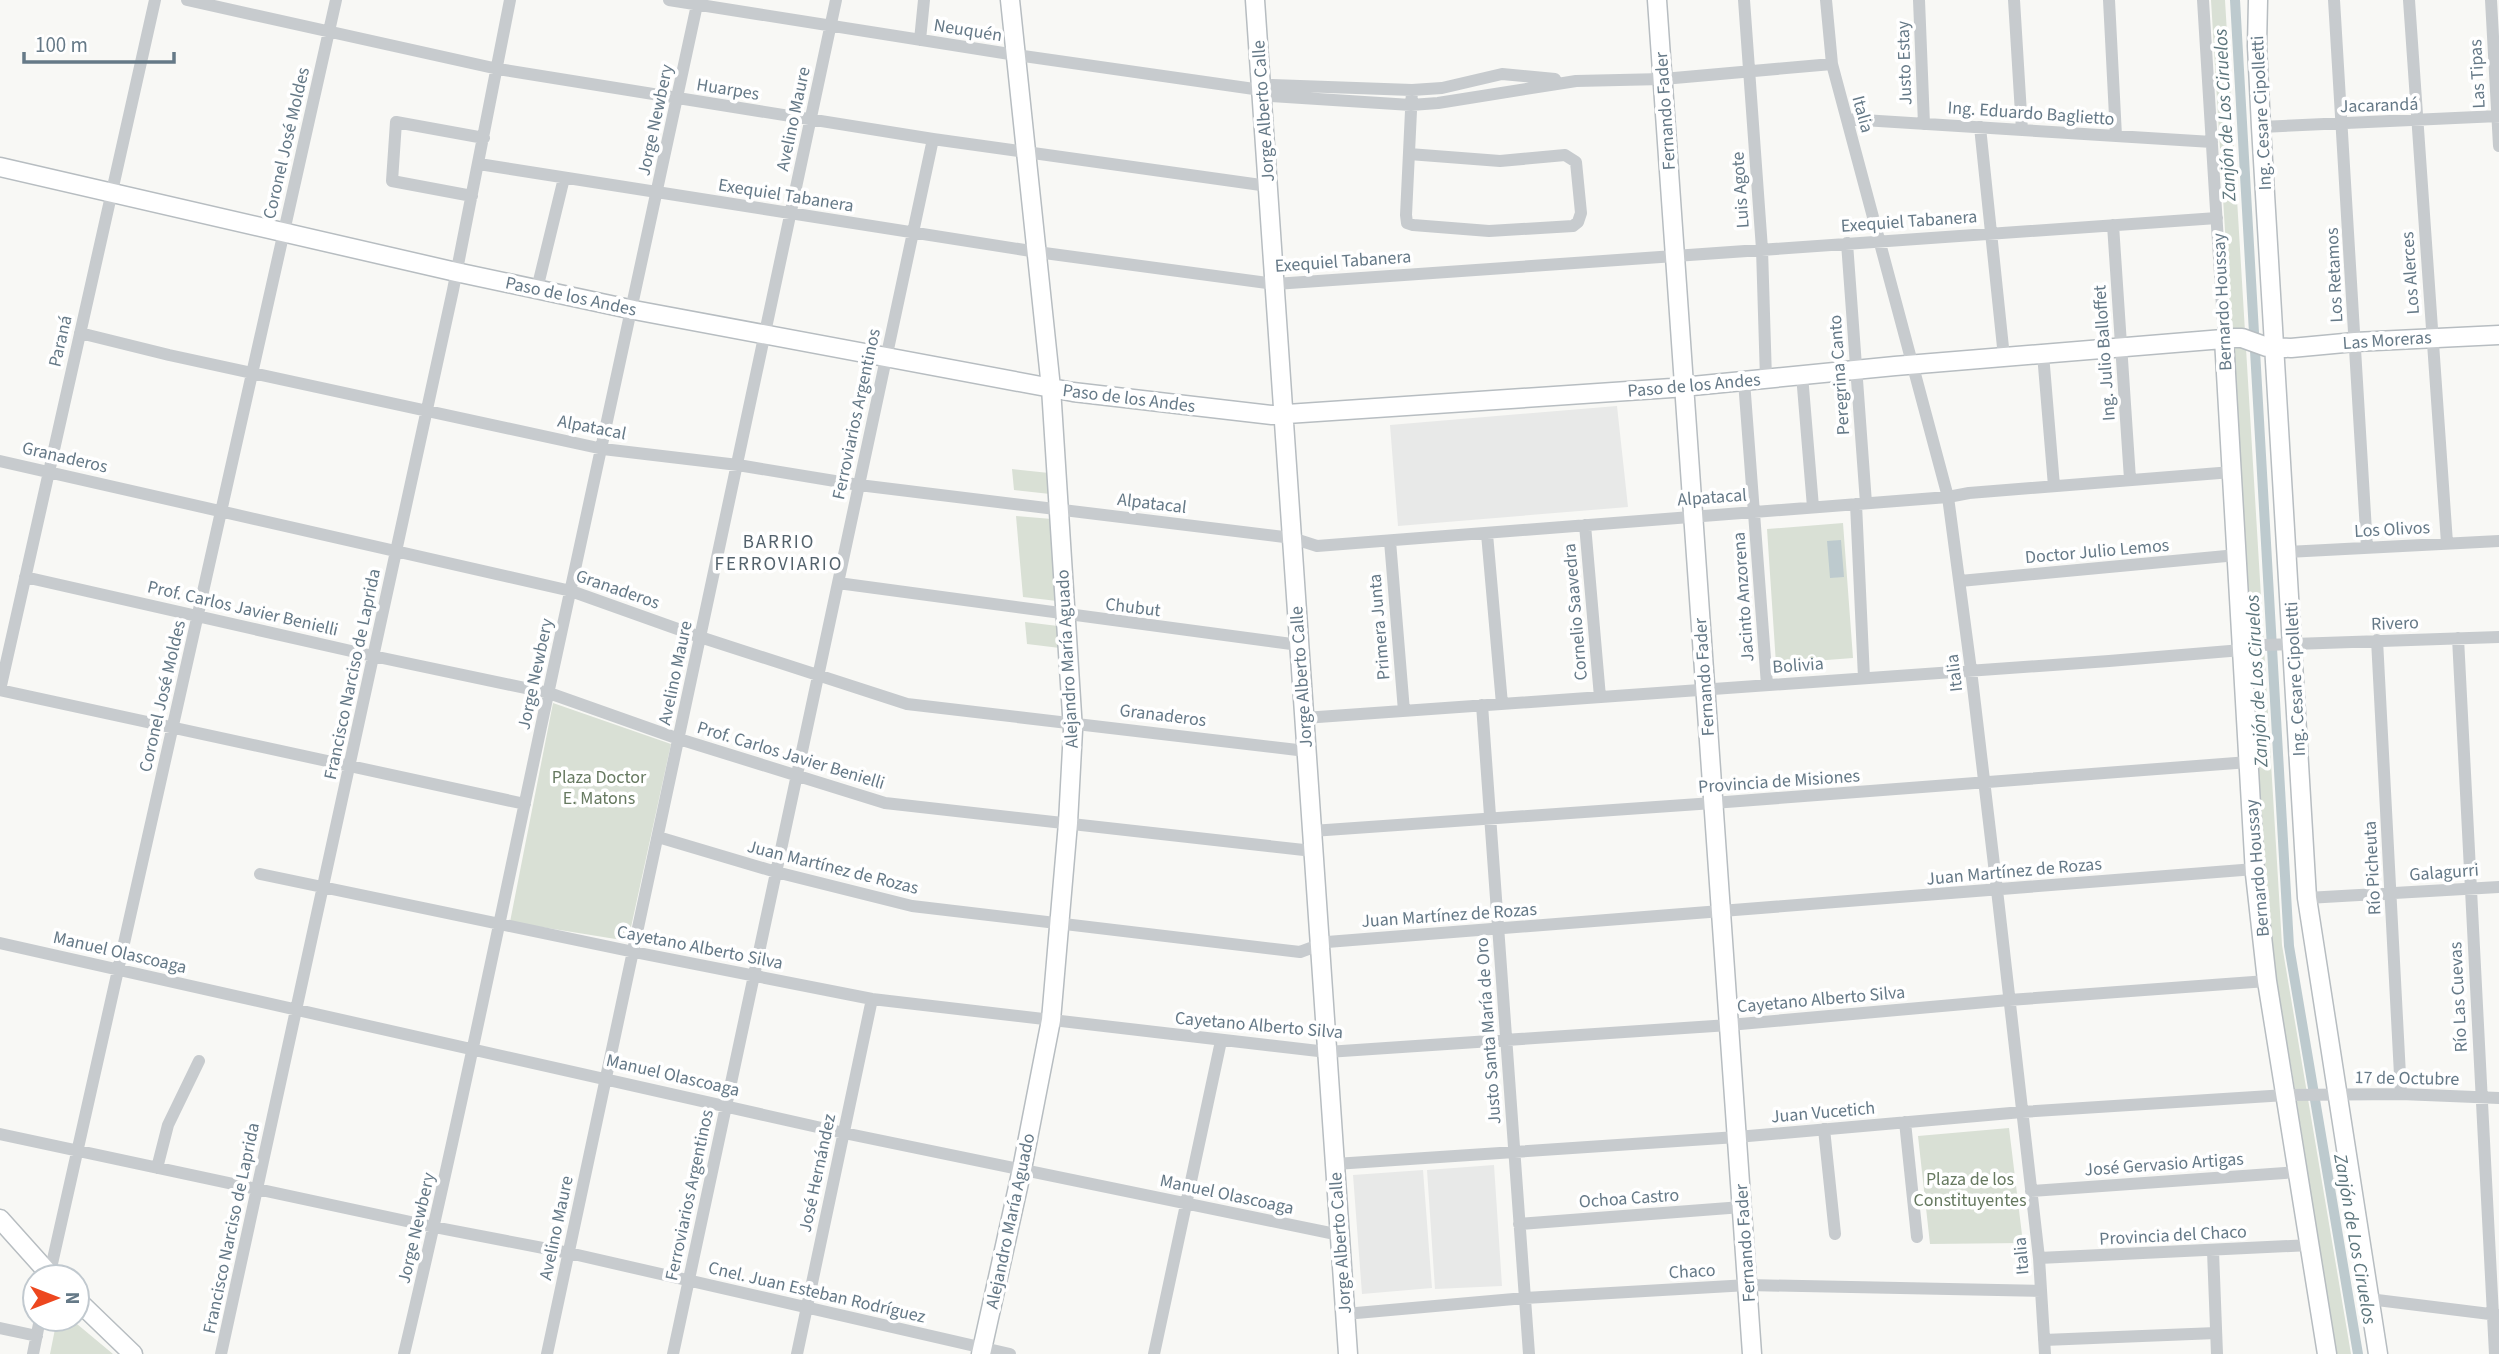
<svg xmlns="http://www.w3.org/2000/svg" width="2499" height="1354" viewBox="0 0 2499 1354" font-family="'Source Sans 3',sans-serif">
  <rect width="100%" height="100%" fill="#f8f8f5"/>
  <path fill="#e8e9e8" d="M 1617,406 L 1628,507 L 1398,526 L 1390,425 Z
    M 1494,1165 L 1502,1286 L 1435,1289 L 1427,1170 Z
    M 1423,1170 L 1432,1288 L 1362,1294 L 1353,1175 Z"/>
  <path fill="#d9e0d5" d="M 2211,0 L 2225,0 L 2282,945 L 2351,1354 L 2336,1354 L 2292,1071 L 2268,940 Z
    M 1012,469 L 1049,473 L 1050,494 L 1014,490 Z
    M 1016,516 L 1052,519 L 1057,601 L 1023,597 Z
    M 1843,523 L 1853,658 L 1776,664 L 1767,529 Z
    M 1025,622 L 1058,626 L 1060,648 L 1027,644 Z
    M 553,703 L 671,744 L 628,941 L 510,922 Z
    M 2009,1128 L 2023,1243 L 1930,1244 L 1918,1136 Z
    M 57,1319 L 71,1319 L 113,1354 L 50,1354 Z"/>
  <path fill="#bdcace" d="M 1841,540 L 1844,577 L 1830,578 L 1827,541 Z"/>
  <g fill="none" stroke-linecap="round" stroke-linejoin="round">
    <path stroke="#bdcace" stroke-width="10" d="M 2235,0 L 2289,946 L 2358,1354"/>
    <g stroke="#b7bdc1" stroke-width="21">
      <path id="secondary" d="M 1255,0 L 1348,1354
        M 1657,0 L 1752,1354
        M 2258,0 L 2257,46 L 2261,127 L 2307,898 L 2378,1354
        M 0,167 L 456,272 L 634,310 L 1073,392 L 1272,415 L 1672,388 L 1895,366 L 2235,338 L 2242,338 L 2267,347 L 2291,348 L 2355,342 L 2499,335
        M 2224,339 L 2255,874 L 2267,981 L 2327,1354
        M 0,1219 L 52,1277
        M 77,1300 L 133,1354
        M 981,1354 L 1022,1169 L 1051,1020 L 1068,823 L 1073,730 L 1051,388 L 1010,0"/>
    </g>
    <path stroke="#c7cbce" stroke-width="12" d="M 187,0 L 498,69 L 933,139 L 1268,186
      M 669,0 L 1016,55 L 1261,90 L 1271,96 L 1411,105 L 1438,103 L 1576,81 L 1663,79 L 1832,64
      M 1744,0 L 1762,249 L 1766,379
      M 1826,0 L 1832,64 L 1948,497 L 1971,670 L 1997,890 L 2039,1258 L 2045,1354
      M 1919,0 L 1924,124
      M 2014,0 L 2022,130
      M 2109,0 L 2116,136
      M 2203,0 L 2224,339
      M 2334,0 L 2367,548
      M 2409,0 L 2447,543
      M 2491,0 L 2499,146
      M 920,40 L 924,0
      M 1261,90 L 1272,85 L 1412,90 L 1442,88 L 1502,74 L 1555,79
      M 1847,119 L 2212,142
      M 1980,127 L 2004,357
      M 2261,127 L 2499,116
      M 1409,154 L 1500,161 L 1565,155 L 1576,162 L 1581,213 L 1578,222 L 1573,226 L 1489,231 L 1413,225 L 1407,223 L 1406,215 C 1408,173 1410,131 1412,90
      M 479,164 L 1037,252 L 1275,284 L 2217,218
      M 472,196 L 392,181 L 396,122 L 484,138
      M 2113,225 L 2130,479
      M 1847,243 L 1866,503
      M 537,289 L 564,178
      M 80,333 L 169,355 L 603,449 L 738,465 L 859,485 L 1292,538 L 1317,546 L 1948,497 L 1969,493 L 2232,472
      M 2043,354 L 2054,486
      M 1802,375 L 1813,507
      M 1744,381 L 1767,685
      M 0,461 L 571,591 L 700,637 L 907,704 L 1306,751
      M 1856,504 L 1864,678
      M 1585,525 L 1600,697
      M 1487,534 L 1502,704
      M 1390,541 L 1404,711
      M 2287,552 L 2499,541
      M 25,577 L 373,656 L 549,693 L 679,739 L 885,803 L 1313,851
      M 1960,581 L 2237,555
      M 838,583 L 1299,645
      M 2458,638 L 2495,1354
      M 2377,640 L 2401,1094
      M 0,690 L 155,0
      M 0,690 L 525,804
      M 1482,705 L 1529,1354
      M 1304,718 L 2109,661 L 2242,650 L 2263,645 L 2499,637
      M 1312,831 L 1713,803 L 2249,762
      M 658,837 L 776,872 L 912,906 L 1300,952 L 1327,942 L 2255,869
      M 260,874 L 634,952 L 872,999 L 1327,1052 L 1729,1025 L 2009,1000 L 2267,981
      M 2307,898 L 2499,887
      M 0,943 L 844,1133 L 1340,1235
      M 1905,1122 L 1917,1237
      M 1824,1129 L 1835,1234
      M 0,1134 L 434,1227 L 569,1253 L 1010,1354
      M 1335,1164 L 1737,1137 L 2022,1112 L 2286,1095 L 2401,1094 L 2499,1098
      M 157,1168 L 168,1125 L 199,1061
      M 2031,1191 L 2298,1172
      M 1519,1224 L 1742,1207
      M 2213,1251 L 2217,1354
      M 2039,1258 L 2310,1245
      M 49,1277 L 336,0
      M 2369,1299 L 2498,1315
      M 1345,1314 L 1525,1298 L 1748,1285 L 2041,1291
      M 0,1328 L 37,1336
      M 2044,1340 L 2216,1333
      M 33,1354 L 40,1319
      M 221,1354 L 453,290 L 510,0
      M 404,1354 C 456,1135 501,914 548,694 C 598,463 650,232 698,0
      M 547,1354 L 836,0
      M 673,1354 L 933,139
      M 797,1354 L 872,999
      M 1154,1354 L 1221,1041"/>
    <use href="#secondary" stroke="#fff" stroke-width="18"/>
  </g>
  <g text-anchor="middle" stroke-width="7" stroke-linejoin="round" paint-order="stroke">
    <g font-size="18" fill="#657987" stroke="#fff">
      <text transform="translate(968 30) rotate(9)" y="6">Neuquén</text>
      <text transform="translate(1904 63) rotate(-92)" y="6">Justo Estay</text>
      <text transform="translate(2477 74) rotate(-93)" y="6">Las Tipas</text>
      <text transform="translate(728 89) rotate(9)" y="6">Huarpes</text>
      <text transform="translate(2379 105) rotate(-2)" y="6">Jacarandá</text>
      <text transform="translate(1263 111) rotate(-94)" y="6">Jorge Alberto Calle</text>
      <text transform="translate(1665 111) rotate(-94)" y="6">Fernando Fader</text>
      <text transform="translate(2031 113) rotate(4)" y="6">Ing. Eduardo Baglietto</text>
      <text transform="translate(2261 113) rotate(-93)" y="6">Ing. Cesare Cipolletti</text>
      <text transform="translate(1863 114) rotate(75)" y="6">Italia</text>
      <text transform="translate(793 119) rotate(-78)" y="6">Avelino Maure</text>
      <text transform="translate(655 120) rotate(-78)" y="6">Jorge Newbery</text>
      <text transform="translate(286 143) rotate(-77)" y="6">Coronel José Moldes</text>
      <text transform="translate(1740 190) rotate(-94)" y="6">Luis Agote</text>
      <text transform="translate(786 195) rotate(9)" y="6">Exequiel Tabanera</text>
      <text transform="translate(1909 221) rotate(-4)" y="6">Exequiel Tabanera</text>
      <text transform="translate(1343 261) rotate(-4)" y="6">Exequiel Tabanera</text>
      <text transform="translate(2410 273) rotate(-94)" y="6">Los Alerces</text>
      <text transform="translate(2334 275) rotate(-93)" y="6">Los Retamos</text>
      <text transform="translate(571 296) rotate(12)" y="6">Paso de los Andes</text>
      <text transform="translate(2222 302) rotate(-93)" y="6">Bernardo Houssay</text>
      <text transform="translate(2387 340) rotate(-4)" y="6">Las Moreras</text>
      <text transform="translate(60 341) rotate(-77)" y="6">Paraná</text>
      <text transform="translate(2104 353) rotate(-94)" y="6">Ing. Julio Balloffet</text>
      <text transform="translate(1839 375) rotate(-94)" y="6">Peregrina Canto</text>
      <text transform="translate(1694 385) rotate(-5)" y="6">Paso de los Andes</text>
      <text transform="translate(1129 398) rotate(7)" y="6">Paso de los Andes</text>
      <text transform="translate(856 414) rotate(-78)" y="6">Ferroviarios Argentinos</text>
      <text transform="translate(592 427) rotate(11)" y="6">Alpatacal</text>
      <text transform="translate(65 457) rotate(13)" y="6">Granaderos</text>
      <text transform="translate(1712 497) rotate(-4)" y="6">Alpatacal</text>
      <text transform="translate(1152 503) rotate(7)" y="6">Alpatacal</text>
      <text transform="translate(2392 529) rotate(-3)" y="6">Los Olivos</text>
      <text transform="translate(2097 551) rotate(-5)" y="6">Doctor Julio Lemos</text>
      <text transform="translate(618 589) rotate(19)" y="6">Granaderos</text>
      <text transform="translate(1743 597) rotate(-94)" y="6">Jacinto Anzorena</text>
      <text transform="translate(1133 607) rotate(7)" y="6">Chubut</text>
      <text transform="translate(243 608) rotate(13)" y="6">Prof. Carlos Javier Benielli</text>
      <text transform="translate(1575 612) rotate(-95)" y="6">Cornelio Saavedra</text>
      <text transform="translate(2395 623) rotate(-2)" y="6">Rivero</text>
      <text transform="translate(1379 627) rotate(-95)" y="6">Primera Junta</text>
      <text transform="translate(1067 659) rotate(-93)" y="6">Alejandro María Aguado</text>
      <text transform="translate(1798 665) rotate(-4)" y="6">Bolivia</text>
      <text transform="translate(675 673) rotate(-78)" y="6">Avelino Maure</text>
      <text transform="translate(1954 673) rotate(-97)" y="6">Italia</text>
      <text transform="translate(352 674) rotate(-78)" y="6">Francisco Narciso de Laprida</text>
      <text transform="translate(535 674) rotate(-78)" y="6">Jorge Newbery</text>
      <text transform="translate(1301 677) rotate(-94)" y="6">Jorge Alberto Calle</text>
      <text transform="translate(1704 677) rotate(-94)" y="6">Fernando Fader</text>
      <text transform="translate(2295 679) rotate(-93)" y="6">Ing. Cesare Cipolletti</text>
      <text transform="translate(162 696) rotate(-77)" y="6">Coronel José Moldes</text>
      <text transform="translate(1163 715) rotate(7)" y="6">Granaderos</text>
      <text transform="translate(791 755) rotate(17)" y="6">Prof. Carlos Javier Benielli</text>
      <text transform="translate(1779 781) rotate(-4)" y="6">Provincia de Misiones</text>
      <text transform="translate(833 867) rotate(14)" y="6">Juan Martínez de Rozas</text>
      <text transform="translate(2257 868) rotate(-95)" y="6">Bernardo Houssay</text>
      <text transform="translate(2372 868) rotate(-93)" y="6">Río Picheuta</text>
      <text transform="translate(2014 871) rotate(-5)" y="6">Juan Martínez de Rozas</text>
      <text transform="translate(2444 872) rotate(-4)" y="6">Galagurri</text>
      <text transform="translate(1449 915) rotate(-4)" y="6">Juan Martínez de Rozas</text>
      <text transform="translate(700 947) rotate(11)" y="6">Cayetano Alberto Silva</text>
      <text transform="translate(120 952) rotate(13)" y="6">Manuel Olascoaga</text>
      <text transform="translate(2458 997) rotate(-93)" y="6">Río Las Cuevas</text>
      <text transform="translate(1821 999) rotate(-5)" y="6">Cayetano Alberto Silva</text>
      <text transform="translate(1259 1025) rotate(5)" y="6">Cayetano Alberto Silva</text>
      <text transform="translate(1488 1031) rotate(-94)" y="6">Justo Santa María de Oro</text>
      <text transform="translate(673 1075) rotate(13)" y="6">Manuel Olascoaga</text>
      <text transform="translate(2407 1078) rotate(1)" y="6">17 de Octubre</text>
      <text transform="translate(1823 1112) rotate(-5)" y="6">Juan Vucetich</text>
      <text transform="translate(2164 1164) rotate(-4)" y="6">José Gervasio Artigas</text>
      <text transform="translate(817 1173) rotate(-78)" y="6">José Hernández</text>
      <text transform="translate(1227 1194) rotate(12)" y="6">Manuel Olascoaga</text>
      <text transform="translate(689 1195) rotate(-78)" y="6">Ferroviarios Argentinos</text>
      <text transform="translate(1629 1198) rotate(-4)" y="6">Ochoa Castro</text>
      <text transform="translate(1010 1221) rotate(-78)" y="6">Alejandro María Aguado</text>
      <text transform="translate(231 1228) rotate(-78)" y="6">Francisco Narciso de Laprida</text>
      <text transform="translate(416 1228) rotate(-77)" y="6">Jorge Newbery</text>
      <text transform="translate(556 1228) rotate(-78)" y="6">Avelino Maure</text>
      <text transform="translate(2173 1235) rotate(-3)" y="6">Provincia del Chaco</text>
      <text transform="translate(1340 1243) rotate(-94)" y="6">Jorge Alberto Calle</text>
      <text transform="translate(1745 1243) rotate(-94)" y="6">Fernando Fader</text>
      <text transform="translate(2021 1256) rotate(-95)" y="6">Italia</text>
      <text transform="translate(1692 1271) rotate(-3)" y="6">Chaco</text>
      <text transform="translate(817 1292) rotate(13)" y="6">Cnel. Juan Esteban Rodríguez</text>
    </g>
    <g font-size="18" fill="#667960" stroke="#fff">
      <text x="599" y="783">Plaza Doctor<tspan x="599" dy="21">E. Matons</tspan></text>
      <text x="1970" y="1185">Plaza de los<tspan x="1970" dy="21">Constituyentes</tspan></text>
    </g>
    <g font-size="19" font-style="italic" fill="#5c757c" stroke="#fff">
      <text transform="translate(2224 115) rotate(-93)" y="7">Zanjón de Los Ciruelos</text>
      <text transform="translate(2256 681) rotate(-93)" y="7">Zanjón de Los Ciruelos</text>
      <text transform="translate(2356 1239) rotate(80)" y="7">Zanjón de Los Ciruelos</text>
    </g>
    <g font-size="19" letter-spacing="2" fill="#53626c" stroke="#fff">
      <text x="779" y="548">BARRIO<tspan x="779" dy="22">FERROVIARIO</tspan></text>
    </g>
  </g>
  <g transform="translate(56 1298) rotate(90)"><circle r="33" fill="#ffffff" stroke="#c1c9cf" stroke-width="2"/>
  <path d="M0-5L12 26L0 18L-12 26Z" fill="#ed471f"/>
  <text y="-10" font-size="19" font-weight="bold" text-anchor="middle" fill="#657987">N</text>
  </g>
  <path d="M24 52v10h150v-10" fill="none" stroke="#657987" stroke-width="3.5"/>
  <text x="35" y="52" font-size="21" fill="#657987" stroke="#ffffff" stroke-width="5" paint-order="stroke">100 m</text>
</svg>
